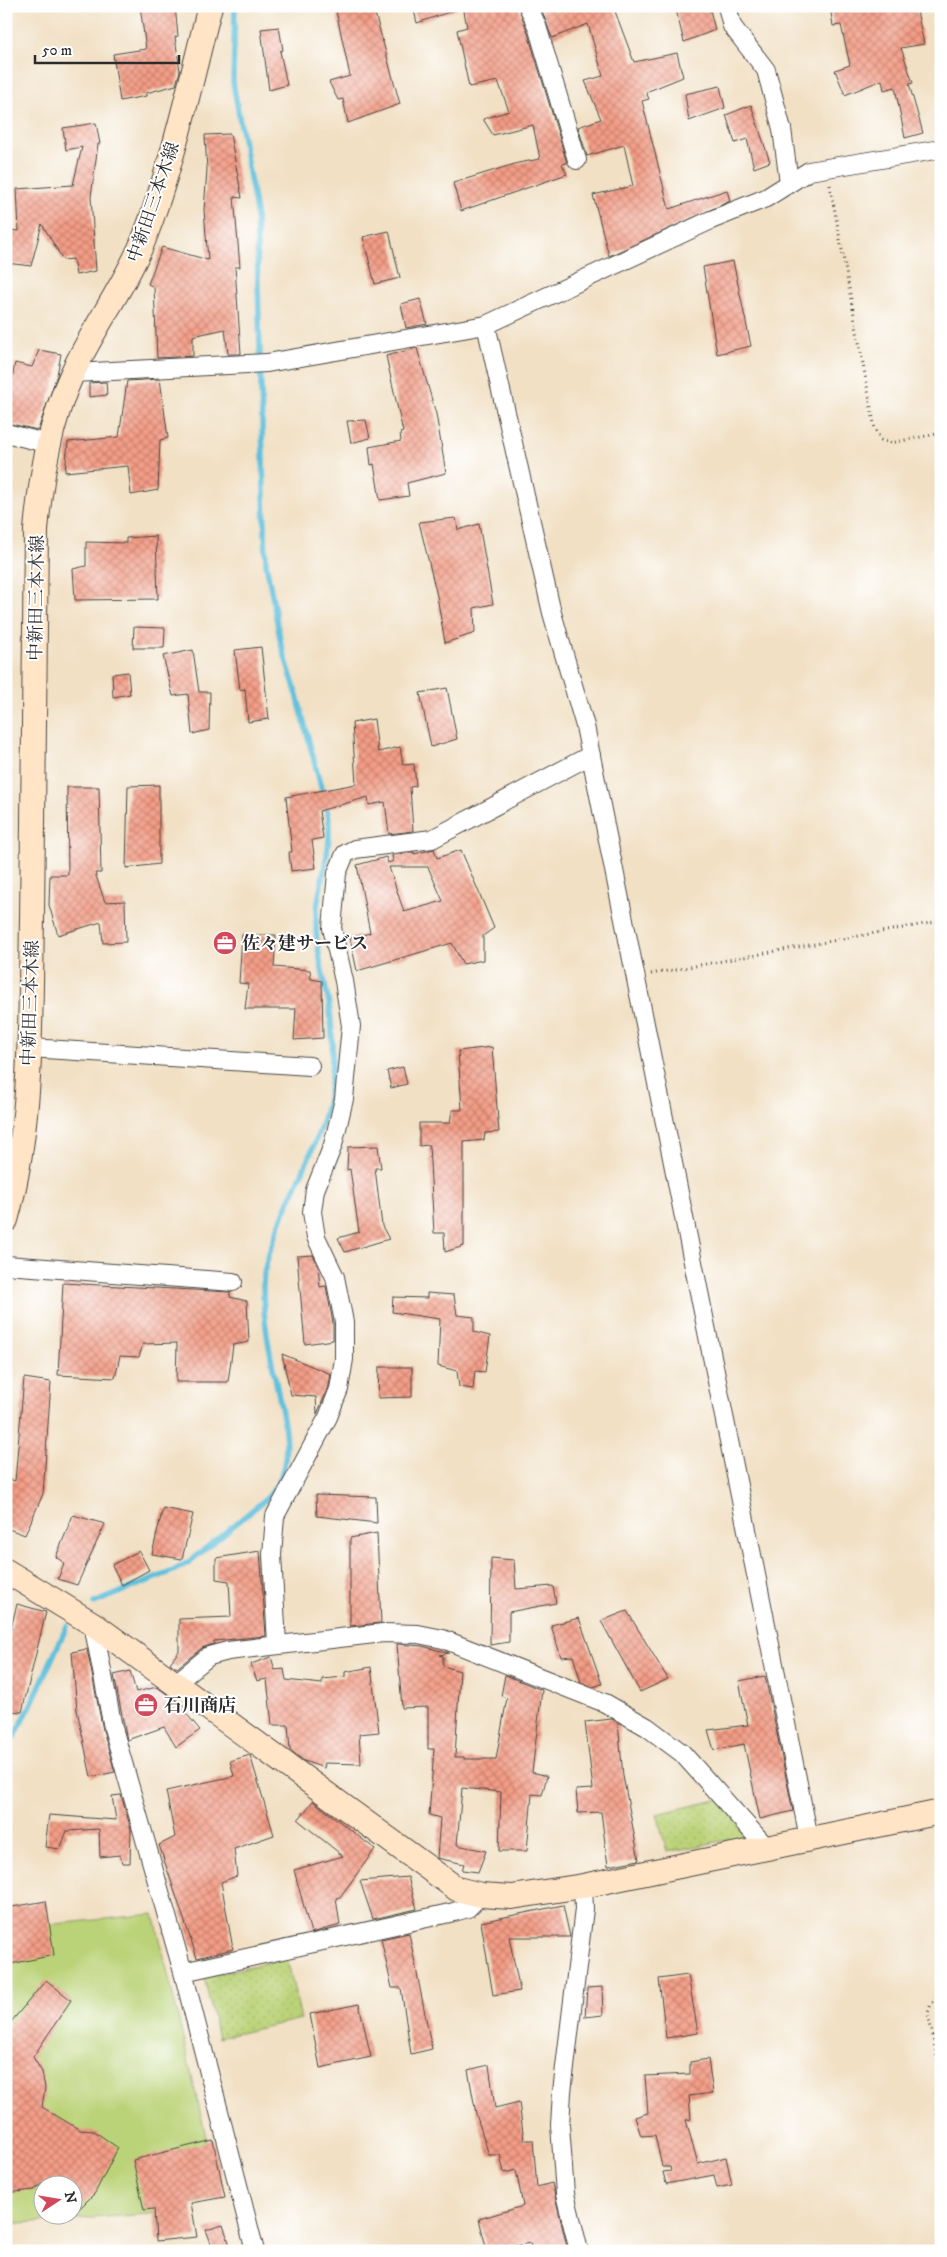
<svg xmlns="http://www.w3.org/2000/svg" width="947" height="2257" viewBox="0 0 947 2257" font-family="'IM FELL DW Pica','Noto Serif JP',serif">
  <defs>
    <pattern id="grass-dots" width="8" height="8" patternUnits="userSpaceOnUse" patternTransform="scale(1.25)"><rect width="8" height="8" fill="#bbd378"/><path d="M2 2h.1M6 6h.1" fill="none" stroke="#a1b568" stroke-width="1.8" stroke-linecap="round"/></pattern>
    <pattern id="building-cross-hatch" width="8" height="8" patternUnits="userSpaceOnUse" patternTransform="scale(1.25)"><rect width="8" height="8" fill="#f49d86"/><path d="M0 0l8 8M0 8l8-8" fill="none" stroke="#c6806e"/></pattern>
  </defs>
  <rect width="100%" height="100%" fill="#fff"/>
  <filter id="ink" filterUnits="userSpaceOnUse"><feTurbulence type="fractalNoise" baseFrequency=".02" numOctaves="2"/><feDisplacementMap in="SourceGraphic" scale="10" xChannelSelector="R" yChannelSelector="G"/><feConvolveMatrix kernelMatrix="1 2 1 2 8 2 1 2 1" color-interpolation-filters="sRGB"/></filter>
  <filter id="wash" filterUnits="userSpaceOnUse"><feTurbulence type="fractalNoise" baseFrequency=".0096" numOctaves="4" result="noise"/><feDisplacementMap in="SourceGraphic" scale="20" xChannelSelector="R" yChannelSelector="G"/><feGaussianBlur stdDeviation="1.12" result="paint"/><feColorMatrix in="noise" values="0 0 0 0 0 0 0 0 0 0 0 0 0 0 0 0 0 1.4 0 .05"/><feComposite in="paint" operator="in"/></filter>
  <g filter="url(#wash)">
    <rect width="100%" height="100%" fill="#f1e0c4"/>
    <path fill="url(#grass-dots)" stroke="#737f52" d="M 720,1799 L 747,1836 L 667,1852 L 657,1814 Z
      M 287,1958 L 301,2019 L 218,2038 L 204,1977 Z"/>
    <path fill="#bbd378" stroke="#737f52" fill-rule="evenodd" d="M 154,1914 L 220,2197 L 149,2214 L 6,2224 L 6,1929 ZM 42,2184 L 72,2184 L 72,2214 L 42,2214 Z"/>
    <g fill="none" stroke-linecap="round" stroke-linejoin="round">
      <path stroke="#5ec0dc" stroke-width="5.5" d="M 94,1603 L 173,1571 L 189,1562 L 266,1499 C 274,1490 281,1479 284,1466 C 289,1441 283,1417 278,1392 C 271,1358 263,1322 263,1287 C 263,1269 269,1253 275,1236 C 291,1190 319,1147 328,1099 C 333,1068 334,1035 329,1004 C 324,977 316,950 316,922 C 317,887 332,854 329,818 L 297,695 L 281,644 L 266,563 L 256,212 L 233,82 L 235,6
        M 6,1747 L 16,1734 L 30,1707 L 67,1626"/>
    </g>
    <g id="blocks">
      <path fill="url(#building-cross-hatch)" fill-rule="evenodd" d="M 140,6 L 175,6 L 178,36 L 175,37 L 180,71 L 176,85 L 146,93 L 146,96 L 120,101 L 113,54 L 146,49 Z
        M 335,6 L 373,6 L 400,104 L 348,123 L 343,99 L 338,100 L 329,82 L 350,76 Z
        M 413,6 L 458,6 L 458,9 L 417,23 Z
        M 463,6 L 518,6 L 527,30 L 567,163 L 562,164 L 567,174 L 461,211 L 453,183 L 518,163 L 540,159 L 533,125 L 493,135 L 483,119 L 509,111 L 498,81 L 469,87 L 457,30 L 467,27 Z
        M 550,6 L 613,6 L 634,62 L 677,53 L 683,77 L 646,92 L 649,99 L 642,101 L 669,209 L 727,190 L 730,201 L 609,256 L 593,195 L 633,186 L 624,145 L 587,156 L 578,127 L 601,119 L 585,81 L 603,76 L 588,24 L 552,38 L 541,8 Z
        M 675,6 L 709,6 L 715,30 L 684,42 Z
        M 830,6 L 916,6 L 924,44 L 901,48 L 913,83 L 909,84 L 923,133 L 905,138 L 895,87 L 884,90 L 882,80 L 845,95 L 835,70 L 850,65 L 841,25 L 833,26 Z
        M 279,27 L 283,50 L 280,51 L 287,85 L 269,90 L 261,29 Z
        M 720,86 L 725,108 L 689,121 L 685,94 Z
        M 751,105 L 770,162 L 754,168 L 747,139 L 735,143 L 726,115 Z
        M 96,123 L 100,144 L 98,144 L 91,197 L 96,271 L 76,275 L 73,259 L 63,260 L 42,224 L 31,266 L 6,263 L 9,230 L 19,231 L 17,189 L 73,185 L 82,147 L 66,150 L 63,128 Z
        M 230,134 L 242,198 L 234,197 L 240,267 L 235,267 L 241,354 L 228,354 L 225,329 L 193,336 L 193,356 L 157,358 L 154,287 L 148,284 L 162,247 L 208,260 L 204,210 L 207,170 L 205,135 Z
        M 389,231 L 400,278 L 375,284 L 363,237 Z
        M 733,261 L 751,346 L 717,354 L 703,267 Z
        M 420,299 L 427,324 L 406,328 L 401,304 Z
        M 417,348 L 436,414 L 446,473 L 407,483 L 409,496 L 380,500 L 374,464 L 371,465 L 369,447 L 401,441 L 400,433 L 403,432 L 386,356 Z
        M 39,350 L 61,354 L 57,375 L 38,430 L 6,423 L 6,410 L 15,363 L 32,367 Z
        M 160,379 L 168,438 L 160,440 L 158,490 L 131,495 L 128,466 L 65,472 L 68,442 L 119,437 L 127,381 Z
        M 106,382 L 107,395 L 89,397 L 89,383 Z
        M 366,420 L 370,438 L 351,443 L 347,421 Z
        M 456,518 L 458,530 L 479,524 L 493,604 L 474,608 L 475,633 L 445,643 L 437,596 L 419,522 Z
        M 156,536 L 158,599 L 75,600 L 73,569 L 86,566 L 86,542 L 126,543 L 126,538 Z
        M 134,627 L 165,628 L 164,648 L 133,648 Z
        M 261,647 L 269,719 L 248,722 L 245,689 L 240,690 L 235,650 Z
        M 193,650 L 199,692 L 210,692 L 209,730 L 192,734 L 188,694 L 173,696 L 163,656 Z
        M 128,672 L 130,694 L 113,697 L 112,674 Z
        M 447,688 L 457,739 L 431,747 L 420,693 Z
        M 374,719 L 378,752 L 400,747 L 403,765 L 414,764 L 416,786 L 410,787 L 413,831 L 389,834 L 385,802 L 369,805 L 368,797 L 319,811 L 323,838 L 312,840 L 316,868 L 291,871 L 289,852 L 292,852 L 286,797 L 356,784 L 352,723 Z
        M 159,785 L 159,864 L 126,868 L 128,786 Z
        M 67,787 L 99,787 L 101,873 L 95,873 L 105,902 L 125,901 L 126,942 L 103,943 L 101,922 L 58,935 L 49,905 L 50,875 L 68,875 Z
        M 434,849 L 437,858 L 461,850 L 494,928 L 483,936 L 483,960 L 463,964 L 452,943 L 357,971 L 350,938 L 370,933 L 357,865 L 386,857 L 388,863 L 393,861 L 392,855 L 414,852 L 414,854 ZM 389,867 L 428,867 L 443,901 L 404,912 Z
        M 242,935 L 276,935 L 274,967 L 310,970 L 311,979 L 322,981 L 323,1038 L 294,1040 L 296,1009 L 245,1009 L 248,984 L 239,983 Z
        M 492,1047 L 499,1132 L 485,1133 L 484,1140 L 464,1142 L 464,1246 L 445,1252 L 444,1233 L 434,1233 L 429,1145 L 419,1146 L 419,1123 L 450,1123 L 452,1110 L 462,1110 L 458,1051 Z
        M 403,1067 L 407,1084 L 391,1088 L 387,1071 Z
        M 378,1146 L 381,1168 L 375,1168 L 382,1226 L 389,1239 L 345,1252 L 338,1238 L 359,1232 L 350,1169 L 347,1170 L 348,1147 Z
        M 313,1255 L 318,1266 L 320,1287 L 326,1286 L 333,1323 L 333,1340 L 305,1344 L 297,1256 Z
        M 63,1283 L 230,1292 L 230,1297 L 247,1301 L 249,1342 L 233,1345 L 228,1382 L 176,1382 L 177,1343 L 143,1344 L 139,1357 L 120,1356 L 115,1378 L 58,1375 Z
        M 427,1293 L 454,1295 L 457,1315 L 474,1317 L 474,1332 L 490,1336 L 485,1372 L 475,1371 L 473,1389 L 459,1387 L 457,1371 L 438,1366 L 440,1319 L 392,1312 L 393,1297 L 427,1298 Z
        M 282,1354 L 331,1374 L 329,1386 L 317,1414 L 316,1397 L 291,1395 Z
        M 379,1367 L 412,1367 L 412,1397 L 378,1398 Z
        M 24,1378 L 51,1382 L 43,1494 L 25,1535 L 6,1528 L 6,1478 L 15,1481 Z
        M 316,1495 L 376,1497 L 377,1523 L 317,1516 Z
        M 163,1508 L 193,1514 L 182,1559 L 152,1554 Z
        M 73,1515 L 105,1524 L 77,1585 L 58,1579 L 64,1563 L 56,1557 Z
        M 377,1533 L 381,1623 L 350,1626 L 350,1538 Z
        M 139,1551 L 149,1570 L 122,1585 L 112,1565 Z
        M 260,1551 L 266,1636 L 214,1641 L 214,1644 L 202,1648 L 177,1668 L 170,1663 L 179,1651 L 179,1619 L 231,1617 L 229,1581 L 216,1579 L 216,1558 Z
        M 491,1558 L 514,1560 L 516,1589 L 553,1586 L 556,1603 L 509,1612 L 509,1642 L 490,1645 Z
        M 17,1604 L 46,1612 L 22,1712 L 6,1711 L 6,1648 Z
        M 627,1611 L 668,1679 L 640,1692 L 601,1621 Z
        M 579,1618 L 602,1684 L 593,1687 L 581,1682 L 573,1656 L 561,1657 L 551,1625 Z
        M 397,1644 L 422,1646 L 449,1653 L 439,1655 L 443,1656 L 443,1666 L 460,1671 L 455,1757 L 464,1757 L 464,1759 L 496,1759 L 507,1698 L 501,1696 L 505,1675 L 542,1690 L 532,1772 L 547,1776 L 542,1795 L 532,1794 L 527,1851 L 499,1851 L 501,1792 L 462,1788 L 457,1845 L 486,1851 L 478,1872 L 462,1870 L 464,1864 L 437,1858 L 440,1818 L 429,1815 L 434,1749 L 428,1749 L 428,1707 L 402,1708 Z
        M 87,1649 L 103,1730 L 115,1772 L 91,1777 L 77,1710 L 72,1652 Z
        M 271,1657 L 275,1670 L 284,1669 L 286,1680 L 322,1684 L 322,1679 L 345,1677 L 345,1672 L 371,1667 L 379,1732 L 359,1734 L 361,1764 L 325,1763 L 324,1768 L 304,1761 L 290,1750 L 288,1725 L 272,1725 L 267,1679 L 257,1681 L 251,1664 Z
        M 130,1671 L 136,1692 L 157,1687 L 175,1700 L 200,1730 L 176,1747 L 164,1727 L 127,1740 L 114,1675 Z
        M 765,1676 L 793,1811 L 760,1819 L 744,1744 L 714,1750 L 708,1730 L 748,1725 L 739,1681 Z
        M 612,1719 L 618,1723 L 623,1776 L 639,1860 L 608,1866 L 601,1812 L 578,1813 L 576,1790 L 593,1789 L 585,1722 Z
        M 250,1755 L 274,1835 L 234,1849 L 237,1876 L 221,1882 L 233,1949 L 197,1958 L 159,1845 L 175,1837 L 166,1791 L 234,1776 L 230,1761 Z
        M 121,1795 L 131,1829 L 130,1863 L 122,1863 L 120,1855 L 100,1857 L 99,1829 L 67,1831 L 60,1849 L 45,1847 L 49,1815 L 116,1820 L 112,1796 Z
        M 313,1801 L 375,1849 L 340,1897 L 336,1898 L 340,1925 L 311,1933 L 294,1870 L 343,1856 L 298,1820 Z
        M 408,1877 L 417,1909 L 373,1919 L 360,1881 Z
        M 46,1901 L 54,1955 L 6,1965 L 6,1908 Z
        M 563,1905 L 570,1937 L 509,1937 L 520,1991 L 493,1995 L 481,1922 Z
        M 409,1933 L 432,2049 L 411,2054 L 401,1988 L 392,1988 L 381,1939 Z
        M 688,1975 L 698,2033 L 666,2038 L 659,1979 Z
        M 46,1980 L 71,2000 L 33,2057 L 42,2072 L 45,2088 L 42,2107 L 80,2130 L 94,2131 L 118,2148 L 95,2193 L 72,2216 L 72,2184 L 42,2184 L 34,2190 L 6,2193 L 6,2028 Z
        M 602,1987 L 603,2015 L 585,2017 L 587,1988 Z
        M 359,2004 L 371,2057 L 320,2068 L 310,2014 Z
        M 708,2059 L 713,2093 L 689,2096 L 691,2119 L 686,2120 L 698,2164 L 726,2157 L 732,2185 L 717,2188 L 714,2175 L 666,2184 L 663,2172 L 671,2171 L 670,2167 L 662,2167 L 655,2135 L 641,2136 L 635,2117 L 648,2113 L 645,2076 L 690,2074 L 690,2062 Z
        M 489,2065 L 495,2108 L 519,2102 L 524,2140 L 533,2140 L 537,2187 L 552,2183 L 568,2251 L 532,2251 L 530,2243 L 487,2251 L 479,2219 L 523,2206 L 516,2170 L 504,2173 L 500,2155 L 489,2155 L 476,2114 L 468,2070 Z
        M 213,2140 L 225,2197 L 191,2203 L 197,2237 L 156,2241 L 154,2209 L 144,2210 L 133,2160 Z
        M 223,2225 L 232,2251 L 214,2251 L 206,2230 Z"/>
    </g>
  </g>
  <g filter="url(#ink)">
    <use href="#blocks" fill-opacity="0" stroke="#494642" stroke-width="1"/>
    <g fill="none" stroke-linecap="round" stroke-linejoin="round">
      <g stroke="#494642" stroke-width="20">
        <path id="street" d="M 528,6 L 537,26 L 577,160
          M 727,6 L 732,26 L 766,70 L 782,129 L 789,183
          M 73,373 L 267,363 L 486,325
          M 6,433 L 49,444
          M 30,1048 L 310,1066
          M 6,1265 L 233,1282
          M 93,1624 L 113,1728 L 183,1972 L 255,2251
          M 277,1644 L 272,1555 L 275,1516 L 328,1417 L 339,1389 L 344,1359 L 344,1322 L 335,1277 L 316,1237 L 312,1212 L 315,1190 L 333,1145 L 344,1099 L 351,1026 L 344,981 L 332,928 L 337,873 L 345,854 L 355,849 L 432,839 L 591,755
          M 176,1683 L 209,1656 L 228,1651 L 383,1633 L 418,1634 L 443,1639 L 605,1703 L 647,1727 L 682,1753 L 767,1848
          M 809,1838 L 585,726 L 552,613 L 486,325 L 711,220 L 766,198 L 809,171 L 941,149
          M 183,1972 L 454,1912 L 468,1908 L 481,1895
          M 579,2251 L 565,2194 L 560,2125 L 562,2092 L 584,1909 L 583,1886"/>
      </g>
      <g stroke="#494642" stroke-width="26">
        <path id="secondary" d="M 6,1220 C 33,1123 30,1020 32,919 C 34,789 35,659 36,530 C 41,476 50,421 73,372 C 94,326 125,286 144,239 C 173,164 190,84 210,6
          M 6,1571 L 93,1624 L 457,1889 L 481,1895 L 512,1897 L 583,1886 L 941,1812"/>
      </g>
      <path stroke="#494642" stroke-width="3" stroke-dasharray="1 4" stroke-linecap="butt" d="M 830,185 L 875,429 L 881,440 L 891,443 L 941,433
        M 651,974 L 941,921
        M 941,1996 L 931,2004 L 928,2013 L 941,2078"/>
      <use href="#street" stroke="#fff" stroke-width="18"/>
      <use href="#secondary" stroke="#ffe4c6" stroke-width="24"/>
    </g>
  </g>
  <defs>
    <g id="office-disc" transform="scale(1.25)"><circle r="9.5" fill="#d1495b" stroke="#fff"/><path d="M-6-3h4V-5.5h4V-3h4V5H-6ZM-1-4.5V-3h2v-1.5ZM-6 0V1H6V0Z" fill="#fff"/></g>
  </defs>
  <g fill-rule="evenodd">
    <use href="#office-disc" x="225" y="943"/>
    <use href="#office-disc" x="146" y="1705"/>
  </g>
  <g text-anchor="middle" stroke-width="4" stroke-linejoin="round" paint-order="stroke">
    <g font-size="18" fill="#2b2b2b" stroke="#fff">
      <text transform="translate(153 202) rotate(-71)" y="6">中新田三本木線</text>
      <text transform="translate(36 598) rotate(-89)" y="6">中新田三本木線</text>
      <text transform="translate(30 1003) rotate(-88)" y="6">中新田三本木線</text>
    </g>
    <g font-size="18" font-weight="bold" fill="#2b2b2b" stroke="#fff" text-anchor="start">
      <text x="242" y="949">佐々建サービス</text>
      <text x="164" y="1711">石川商店</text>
    </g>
  </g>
  <rect width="947" height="2257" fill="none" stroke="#fff" stroke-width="25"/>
  <g transform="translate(58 2200) rotate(78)"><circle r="24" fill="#ffffff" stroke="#aaaaaa"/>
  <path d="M0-4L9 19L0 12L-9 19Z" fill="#d1495b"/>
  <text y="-8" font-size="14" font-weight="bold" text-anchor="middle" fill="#2b2b2b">N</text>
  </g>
  <path d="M35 55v8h144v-8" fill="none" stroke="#2b2b2b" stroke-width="2.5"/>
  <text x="42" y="55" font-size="15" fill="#2b2b2b" stroke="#ffffff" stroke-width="4" paint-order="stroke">50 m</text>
</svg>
